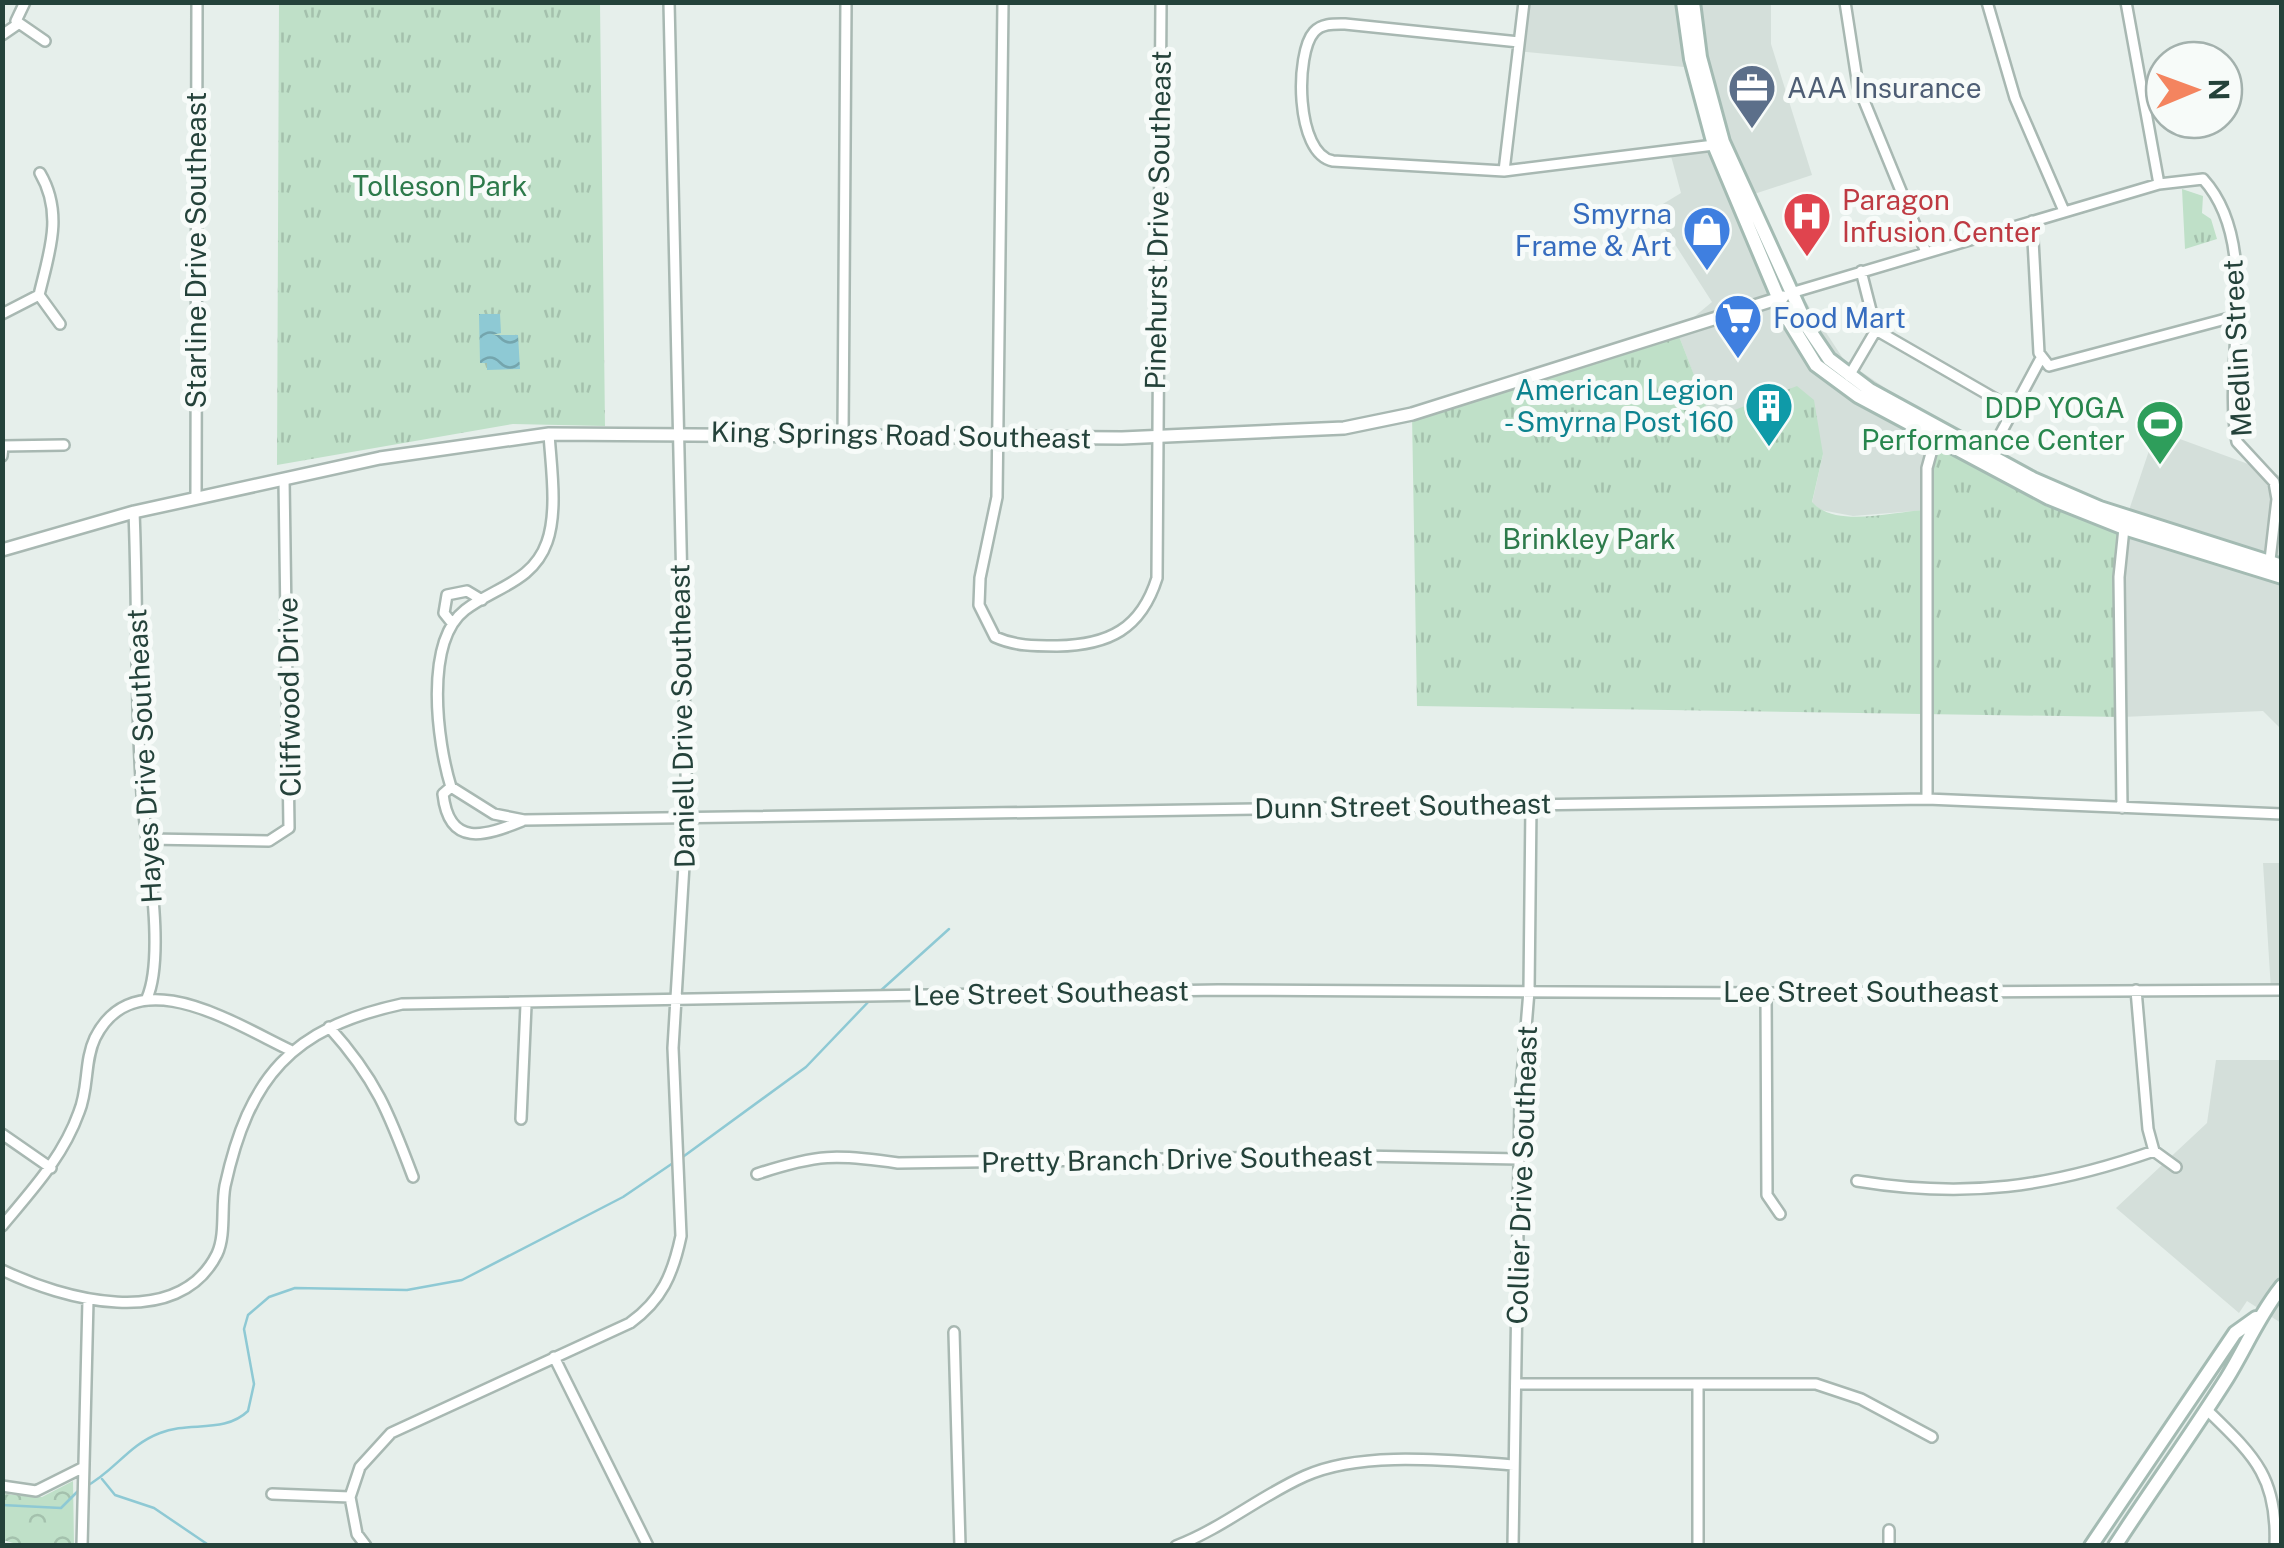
<svg xmlns="http://www.w3.org/2000/svg" width="2284" height="1548" viewBox="0 0 2284 1548" font-family="'Public Sans',sans-serif">
  <defs>
    <pattern id="forest-crowns" width="20" height="18" patternUnits="userSpaceOnUse" patternTransform="scale(2.5)"><rect width="20" height="18" fill="#bfe0c8"/><path d="M2 6a3 3 0 1 1 6 0M12 15a3 3 0 1 1 6 0" fill="none" stroke="#a4c1ad"/></pattern>
    <pattern id="park-tufts" width="24" height="20" patternUnits="userSpaceOnUse" patternTransform="scale(2.5)"><rect width="24" height="20" fill="#bfe0c8"/><path d="M3 7l-1-3M5 7V3M7 7l1-3M15 17l-1-3M17 17v-4M19 17l1-3" fill="none" stroke="#a4c1ad"/></pattern>
    <pattern id="water-waves" width="16" height="10" patternUnits="userSpaceOnUse" patternTransform="scale(2.5)"><rect width="16" height="10" fill="#8ec9d4"/><path d="M0 5q4-4 8 0t8 0" fill="none" stroke="#74a5ad"/></pattern>
  </defs>
  <rect width="100%" height="100%" fill="#e6efeb"/>
  <path fill="#d4dfda" d="M 1521,3 L 1771,3 L 1771,44 L 1812,175 L 1742,198 L 1784,296 L 1806,302 L 1844,360 L 1931,419 L 2125,522 L 2159,421 L 2158,431 L 2281,476 L 2281,729 L 2263,711 L 2122,717 L 1927,510 L 1853,516 L 1821,510 L 1812,503 L 1823,454 L 1711,420 L 1677,331 L 1712,302 L 1653,210 L 1681,193 L 1668,145 L 1706,139 L 1684,67 L 1515,51 Z
    M 2263,863 L 2281,863 L 2281,997 L 2271,990 Z
    M 2216,1060 L 2281,1060 L 2281,1323 L 2247,1301 L 2239,1313 L 2116,1208 L 2207,1123 Z"/>
  <path fill="url(#forest-crowns)" d="M 73,1481 L 74,1545 L 20,1545 L 3,1540 L 3,1494 L 42,1497 Z"/>
  <path fill="url(#park-tufts)" d="M 279,3 L 600,3 L 605,426 L 513,424 L 277,465 Z
    M 2182,189 L 2203,196 L 2202,213 L 2211,219 L 2217,239 L 2185,249 Z
    M 1677,331 L 1711,419 L 1797,386 L 1814,400 L 1823,454 L 1812,502 C 1836,529 1894,511 1926,510 L 1927,468 L 1936,435 L 2125,523 L 2121,543 L 2122,717 L 1417,706 L 1412,414 Z"/>
  <path fill="url(#water-waves)" d="M 479,314 L 500,314 L 501,333 L 492,335 L 518,335 L 520,369 L 487,370 L 487,363 L 480,363 Z"/>
  <g fill="none" stroke-linecap="round" stroke-linejoin="round">
    <path stroke="#8ec9d4" stroke-width="2.5" d="M 878,993 L 949,929
      M 680,1159 L 806,1067 L 872,998
      M 102,1479 L 115,1495 L 154,1508 L 210,1546
      M 85,1487 C 114,1472 128,1445 160,1433 C 189,1421 224,1434 248,1411 L 254,1384 L 244,1329 L 248,1315 L 269,1297 L 295,1288 L 407,1290 L 462,1280 L 623,1197 L 673,1163
      M 2,1505 L 61,1508 L 78,1491"/>
    <g stroke="#a8b8b2" stroke-width="14">
      <path id="minor" d="M 25,2 L 16,21 L 45,41
        M 1003,2 L 997,497 L 980,578 L 979,605 L 995,637 C 1015,646 1034,646 1057,646 C 1109,645 1141,629 1157,578 L 1161,2
        M 1845,2 L 1858,86 L 1926,252
        M 1987,2 L 2015,98 L 2064,211
        M 2126,2 L 2159,184
        M 2,35 L 18,24
        M 1519,42 L 1345,24 C 1335,24 1322,23 1314,32 C 1295,53 1295,154 1333,161 L 1504,171 L 1714,145
        M 1504,171 L 1524,2
        M 2032,221 L 2039,353 L 2049,366 L 2237,316
        M 1861,271 L 1876,330
        M 1791,293 L 2159,184 L 2203,179 C 2263,245 2222,365 2237,442 L 2274,482 L 2277,499 L 2270,560
        M 39,295 L 60,324
        M 2,314 L 39,295 C 49,253 64,214 40,173
        M 1876,330 L 2013,409
        M 1849,376 L 1876,330
        M 549,434 C 551,466 558,511 547,542 C 533,582 495,587 465,610 C 424,642 437,742 451,787 L 494,814 L 524,820 L 1927,799 L 2282,814
        M 843,435 L 846,2
        M 2,456 L 3,446 L 64,445
        M 1988,457 L 2041,358
        M 196,498 L 197,2
        M 134,512 C 138,606 135,700 142,794 C 146,845 166,955 147,998
        M 452,623 L 444,613 L 447,595 L 467,591 L 482,600
        M 451,787 L 443,794 C 449,848 485,836 522,821
        M 1927,799 L 1927,468 L 1935,439
        M 2122,808 L 2119,577 L 2124,528
        M 148,839 L 269,841 L 289,828 L 284,479
        M 2136,990 L 2148,1129 L 2154,1151 L 2176,1167
        M 1766,993 L 1767,1195 L 1780,1214
        M 329,1027 C 376,1079 389,1113 413,1177
        M 521,1119 L 526,1005
        M 2,1134 L 51,1168
        M 757,1174 C 817,1154 837,1154 898,1163 L 1358,1156 L 1519,1159
        M 1857,1181 C 1967,1199 2050,1187 2154,1151
        M 2,1226 C 32,1190 63,1157 79,1112 C 89,1088 84,1061 95,1038 C 135,958 235,1024 290,1050
        M 2,1270 C 62,1299 178,1332 217,1254 C 226,1235 221,1207 225,1186 C 249,1077 291,1028 402,1004 L 1218,990 L 1766,993 L 2282,990
        M 954,1332 L 960,1546
        M 554,1357 L 648,1546
        M 1516,1384 L 1816,1384 L 1861,1399 L 1932,1437
        M 1698,1387 L 1698,1546
        M 2207,1410 C 2253,1455 2278,1476 2275,1546
        M 2,1486 L 36,1491 L 82,1468
        M 272,1494 L 350,1497
        M 82,1546 L 88,1300
        M 366,1546 L 357,1534 L 350,1497 L 360,1467 L 391,1433 L 630,1323 C 662,1300 673,1274 681,1236 L 673,1048 L 687,815 L 669,2
        M 1176,1546 C 1223,1528 1260,1496 1305,1476 C 1362,1450 1453,1461 1514,1465
        M 1513,1546 L 1520,1101 L 1529,991 L 1531,804
        M 1889,1546 L 1889,1530"/>
    </g>
    <g stroke="#a8b8b2" stroke-width="16">
      <path id="tertiary" d="M 2,550 L 134,512 L 380,458 L 549,434 L 1122,438 L 1344,428 L 1412,414 L 1783,297"/>
    </g>
    <g stroke="#a4bbb3" stroke-width="18">
      <path id="secondary" d="M 1683,2 L 1691,59 L 1714,145 L 1786,316 L 1816,365 L 1858,396 L 2049,498 L 2124,528 L 2282,577
        M 1693,2 L 1700,57 L 1723,142 L 1808,328 L 1829,359 L 1870,390 L 2033,479 L 2100,508 L 2282,566
        M 2091,1546 L 2235,1333 L 2256,1318
        M 2115,1546 C 2152,1489 2191,1435 2227,1378 C 2246,1347 2259,1315 2282,1286"/>
    </g>
    <use href="#minor" stroke="#fff" stroke-width="9"/>
    <use href="#tertiary" stroke="#fff" stroke-width="11"/>
    <use href="#secondary" stroke="#fff" stroke-width="12"/>
  </g>
  <defs>
    <g id="office-pin" transform="scale(2.5)"><path d="M0 17L-7.5 6A9.5 9.5 0 1 1 7.5 6Z" fill="#5c6f8a" stroke="#f7fbf9"/><path d="M-6-3h4V-5.5h4V-3h4V5H-6ZM-1-4.5V-3h2v-1.5ZM-6 0V1H6V0Z" fill="#fff"/></g>
    <g id="hospital-pin" transform="scale(2.5)"><path d="M0 17L-7.5 6A9.5 9.5 0 1 1 7.5 6Z" fill="#e0444e" stroke="#f7fbf9"/><path d="M-5-5h3v3.5h4V-5h3V5h-3V1.5h-4V5h-3Z" fill="#fff"/></g>
    <g id="shop-pin" transform="scale(2.5)"><path d="M0 17L-7.5 6A9.5 9.5 0 1 1 7.5 6Z" fill="#3f7fe0" stroke="#f7fbf9"/><path d="M-5-2.5h2.3a2.7 3.5 0 0 1 5.4 0H5L5.5 6h-11ZM-1.5-2.5h3a1.5 2.3 0 0 0-3 0Z" fill="#fff"/></g>
    <g id="supermarket-pin" transform="scale(2.5)"><path d="M0 17L-7.5 6A9.5 9.5 0 1 1 7.5 6Z" fill="#3f7fe0" stroke="#f7fbf9"/><path d="M-6-5.5h2.5l.6 2H6L4.5 2H-2.5L-4.4-4H-6ZM-1.5 3.2a1.3 1.3 0 1 0 .1 0ZM3 3.2a1.3 1.3 0 1 0 .1 0Z" fill="#fff"/></g>
    <g id="building-pin" transform="scale(2.5)"><path d="M0 17L-7.5 6A9.5 9.5 0 1 1 7.5 6Z" fill="#0f9aa8" stroke="#f7fbf9"/><path d="M-4-6H4V6H1V3H-1V6H-4ZM-2.5-4.3h1.7v1.8h-1.7ZM.8-4.3h1.7v1.8H.8ZM-2.5-1h1.7V.8h-1.7ZM.8-1h1.7V.8H.8Z" fill="#fff"/></g>
    <g id="stadium-pin" transform="scale(2.5)"><path d="M0 17L-7.5 6A9.5 9.5 0 1 1 7.5 6Z" fill="#2e9e5b" stroke="#f7fbf9"/><path d="M0-5a6.5 5 0 1 0 0 10a6.5 5 0 1 0 0-10ZM-3.5-1.8h7v3.6h-7Z" fill="#fff"/></g>
  </defs>
  <g fill-rule="evenodd">
    <use href="#office-pin" x="1752" y="88"/>
    <use href="#hospital-pin" x="1807" y="216"/>
    <use href="#shop-pin" x="1707" y="230"/>
    <use href="#supermarket-pin" x="1738" y="318"/>
    <use href="#building-pin" x="1769" y="406"/>
    <use href="#stadium-pin" x="2160" y="424"/>
  </g>
  <g text-anchor="middle" stroke-width="10" stroke-linejoin="round" paint-order="stroke">
    <g font-size="28" fill="#4e5e75" stroke="#f7fbf9" text-anchor="start">
      <text x="1787" y="98">AAA Insurance</text>
    </g>
    <g font-size="28" fill="#2d7a4b" stroke="#f7fbf9">
      <text x="440" y="196">Tolleson Park</text>
      <text x="1589" y="549">Brinkley Park</text>
    </g>
    <g font-size="28" fill="#be3a42" stroke="#f7fbf9" text-anchor="start">
      <text x="1842" y="210">Paragon<tspan x="1842" dy="32">Infusion Center</tspan></text>
    </g>
    <g font-size="28" fill="#366cbe" stroke="#f7fbf9" text-anchor="end">
      <text x="1672" y="224">Smyrna<tspan x="1672" dy="32">Frame &amp; Art</tspan></text>
      <text x="1773" y="328" text-anchor="start">Food Mart</text>
    </g>
    <g font-size="28" fill="#24423a" stroke="#f7fbf9">
      <text transform="translate(1158 220) rotate(-89)" y="10">Pinehurst Drive Southeast</text>
      <text transform="translate(196 250) rotate(-90)" y="10">Starline Drive Southeast</text>
      <text transform="translate(2237 348) rotate(-93)" y="10">Medlin Street</text>
      <text transform="translate(901 435) rotate(1)" y="10">King Springs Road Southeast</text>
      <text transform="translate(289 697) rotate(-91)" y="10">Cliffwood Drive</text>
      <text transform="translate(682 716) rotate(-91)" y="10">Daniell Drive Southeast</text>
      <text transform="translate(144 756) rotate(-93)" y="10">Hayes Drive Southeast</text>
      <text transform="translate(1403 806) rotate(-1)" y="10">Dunn Street Southeast</text>
      <text x="1861" y="1002">Lee Street Southeast</text>
      <text transform="translate(1051 993) rotate(-1)" y="10">Lee Street Southeast</text>
      <text transform="translate(1177 1159) rotate(-1)" y="10">Pretty Branch Drive Southeast</text>
      <text transform="translate(1522 1175) rotate(-88)" y="10">Collier Drive Southeast</text>
    </g>
    <g font-size="28" fill="#0d838f" stroke="#f7fbf9" text-anchor="end">
      <text x="1734" y="400">American Legion<tspan x="1734" dy="32">- Smyrna Post 160</tspan></text>
    </g>
    <g font-size="28" fill="#27864d" stroke="#f7fbf9" text-anchor="end">
      <text x="2125" y="418">DDP YOGA<tspan x="2125" dy="32">Performance Center</tspan></text>
    </g>
  </g>
  <rect width="2284" height="1548" fill="none" stroke="#24423a" stroke-width="10"/>
  <g transform="translate(2194 90) rotate(89)"><circle r="48" fill="#f7fbf9" stroke="#a3b1ad" stroke-width="2.5"/>
  <path d="M0-8L18 38L0 25L-18 38Z" fill="#f4845f"/>
  <text y="-15" font-size="28" font-weight="bold" text-anchor="middle" fill="#24423a">N</text>
  </g>
</svg>
